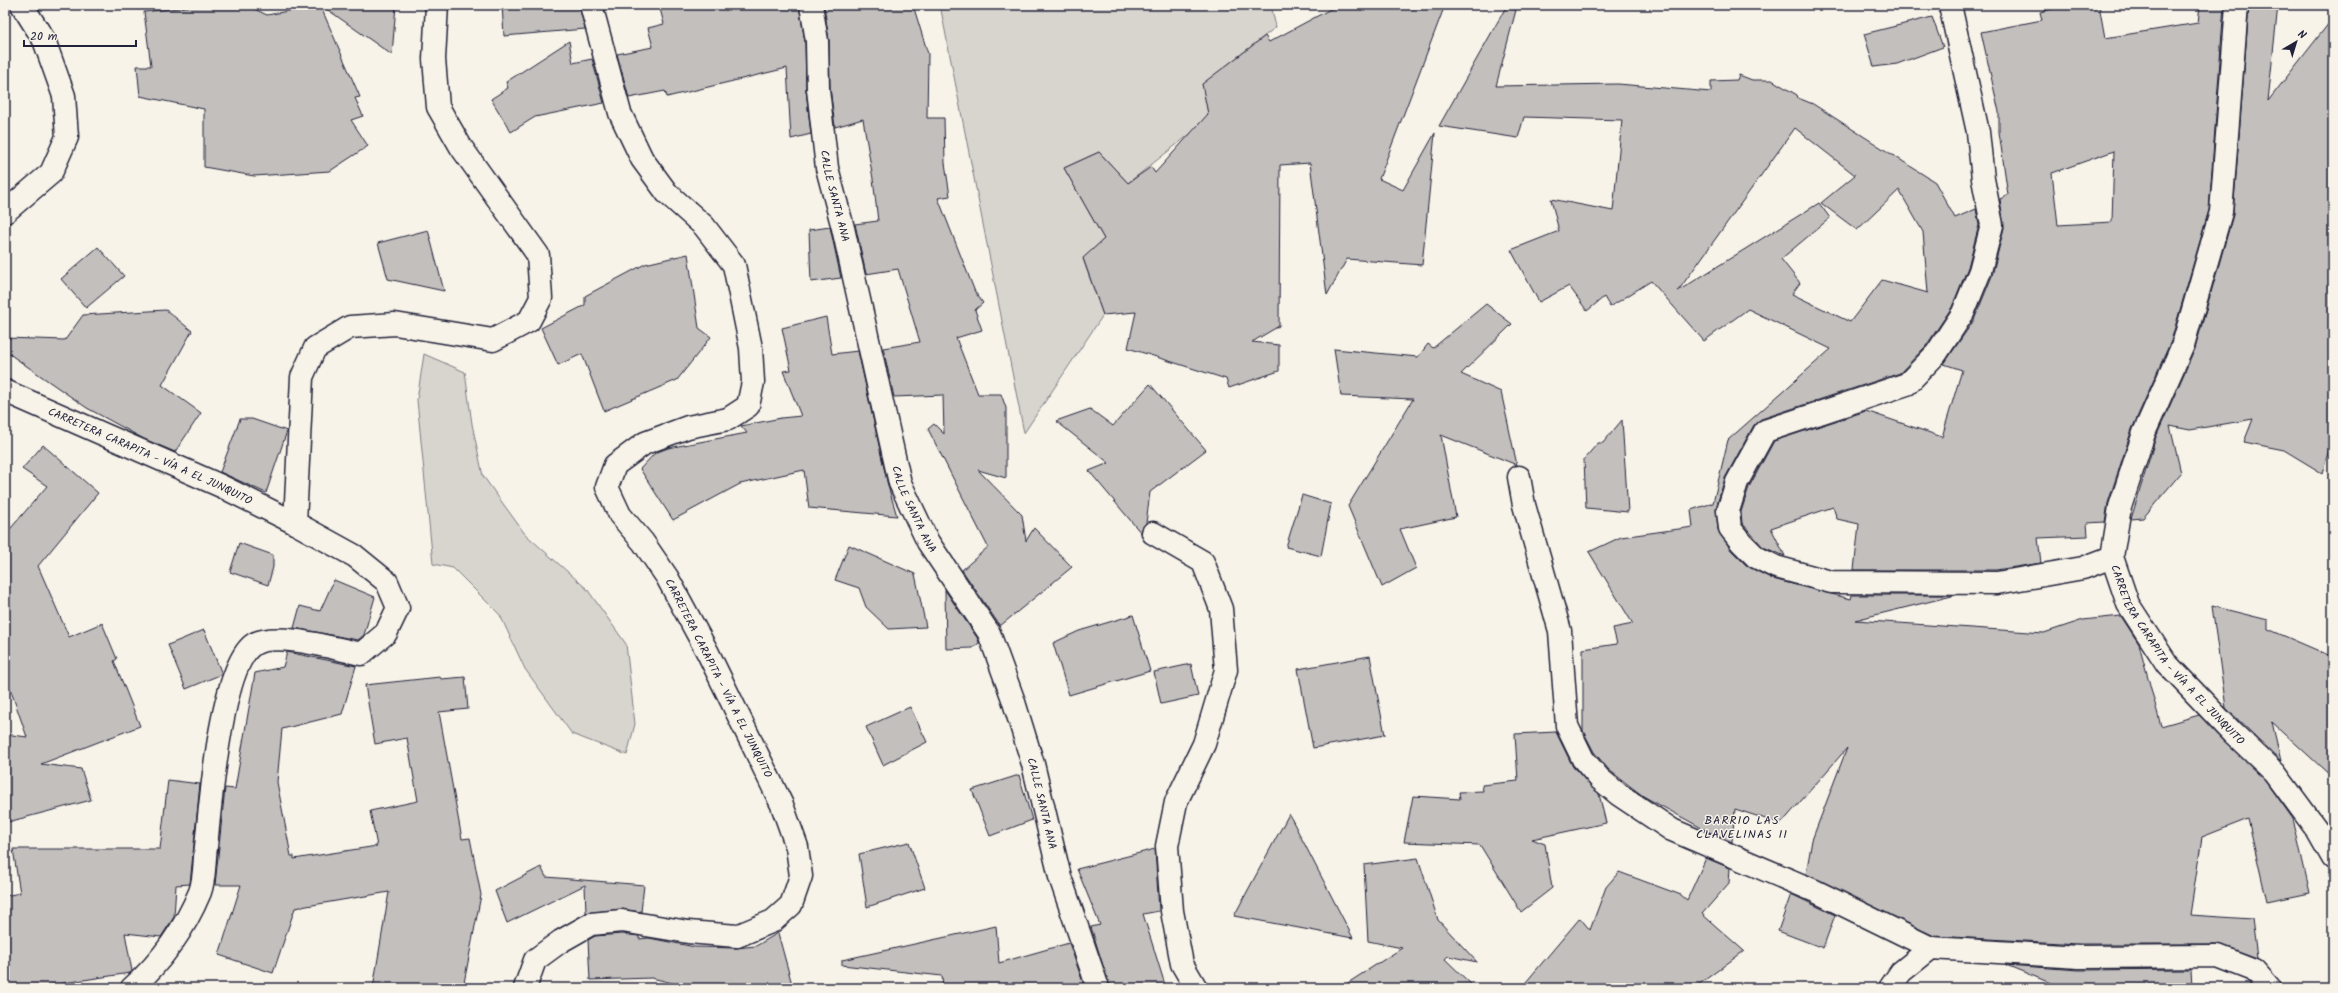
<svg xmlns="http://www.w3.org/2000/svg" width="2338" height="993" viewBox="0 0 2338 993" font-family="Kalam,sans-serif">
  <rect width="100%" height="100%" fill="#f7f3e8"/>
  <filter id="ink" filterUnits="userSpaceOnUse"><feTurbulence type="fractalNoise" baseFrequency=".025" numOctaves="2"/><feDisplacementMap in="SourceGraphic" scale="8" xChannelSelector="R" yChannelSelector="G"/><feConvolveMatrix kernelMatrix="1 2 1 2 8 2 1 2 1" color-interpolation-filters="sRGB"/></filter>
  <g filter="url(#ink)">
    <path fill="#d8d5cf" stroke="#7d7c85" d="M 940,5 L 1271,5 L 1276,27 L 1203,84 L 1209,119 L 1128,183 L 1099,152 L 1064,168 L 1104,239 L 1083,259 L 1103,315 L 1024,433 Z
      M 424,354 L 465,372 L 472,424 L 483,476 L 525,534 L 587,589 L 626,644 L 635,724 L 627,755 L 572,734 L 525,669 L 500,615 L 453,568 L 433,564 L 417,400 Z"/>
    <path fill="#c2bfbd" stroke="#22223b" fill-rule="evenodd" d="M 203,5 L 246,5 L 267,15 L 320,5 L 360,97 L 355,98 L 363,116 L 351,120 L 368,146 L 330,171 L 254,176 L 204,167 L 204,109 L 140,96 L 137,66 L 151,66 L 144,12 Z
      M 321,5 L 396,5 L 392,55 Z
      M 502,5 L 579,5 L 585,29 L 504,36 Z
      M 659,5 L 799,5 L 805,42 L 806,90 L 811,134 L 791,139 L 787,68 L 667,97 L 665,91 L 629,98 L 617,54 L 653,47 L 648,28 L 664,24 Z
      M 824,5 L 913,5 L 928,54 L 927,118 L 944,118 L 945,163 L 950,196 L 938,198 L 975,292 L 983,303 L 975,310 L 982,330 L 956,338 L 978,394 L 1001,394 L 1006,408 L 1006,478 L 978,470 L 1022,515 L 1026,541 L 1034,528 L 1072,567 L 1000,626 L 962,570 L 988,547 L 928,429 L 934,424 L 944,434 L 943,395 L 894,397 L 883,348 L 920,342 L 898,269 L 866,274 L 855,224 L 878,221 L 873,179 L 863,119 L 835,127 L 830,88 L 829,41 Z
      M 1338,5 L 1445,5 L 1379,179 L 1403,190 L 1435,133 L 1422,265 L 1347,259 L 1327,295 L 1310,163 L 1280,165 L 1279,326 L 1252,342 L 1279,345 L 1279,371 L 1229,388 L 1226,379 L 1128,348 L 1136,312 L 1103,315 L 1083,258 L 1104,239 L 1064,168 L 1099,152 L 1128,183 L 1151,167 L 1155,173 L 1208,114 L 1202,84 L 1265,36 L 1269,42 Z
      M 2069,5 L 2099,5 L 2105,38 L 2198,23 L 2200,5 L 2224,5 L 2209,210 L 2171,341 L 2132,429 L 2108,503 L 2105,522 L 2087,523 L 2088,536 L 2038,538 L 2041,563 L 1996,570 L 1854,570 L 1859,524 L 1837,519 L 1833,507 L 1771,528 L 1785,556 L 1763,547 L 1742,523 L 1741,512 L 1749,487 L 1774,441 L 1866,411 L 1942,437 L 1962,370 L 1944,364 L 1974,320 L 1992,276 L 2004,228 L 2000,199 L 2008,195 L 1999,132 L 1999,112 L 1981,32 L 2042,20 L 2040,12 ZM 2114,151 L 2112,222 L 2058,225 L 2052,173 Z
      M 2249,5 L 2278,5 L 2268,101 L 2333,18 L 2333,436 L 2322,473 L 2284,450 L 2244,442 L 2253,419 L 2190,430 L 2170,426 L 2181,473 L 2143,518 L 2131,519 L 2156,437 L 2195,349 L 2233,215 Z
      M 1506,7 L 1516,10 L 1496,86 L 1618,84 L 1711,92 L 1711,81 L 1737,80 L 1739,75 L 1752,80 L 1772,80 L 1797,95 L 1798,98 L 1813,104 L 1935,182 L 1955,218 L 1976,209 L 1979,225 L 1968,267 L 1952,307 L 1926,346 L 1900,373 L 1761,419 L 1754,425 L 1725,478 L 1716,508 L 1718,530 L 1731,550 L 1747,566 L 1773,579 L 1851,599 L 1852,595 L 1956,595 L 1855,620 L 2044,633 L 2083,620 L 2121,616 L 2139,644 L 2161,726 L 2199,715 L 2266,781 L 2293,819 L 2310,893 L 2267,902 L 2248,819 L 2202,837 L 2190,915 L 2252,919 L 2257,958 L 2218,944 L 2079,944 L 1934,936 L 1806,874 L 1812,840 L 1847,748 L 1781,824 L 1735,809 L 1732,842 L 1709,832 L 1643,796 L 1609,770 L 1594,752 L 1583,731 L 1583,649 L 1617,644 L 1613,628 L 1633,624 L 1589,552 L 1621,537 L 1693,527 L 1691,510 L 1713,503 L 1728,440 L 1831,349 L 1748,309 L 1704,341 L 1651,281 L 1610,307 L 1604,297 L 1587,311 L 1569,286 L 1539,302 L 1511,250 L 1559,231 L 1551,199 L 1613,211 L 1622,120 L 1524,117 L 1518,138 L 1439,126 ZM 1795,128 L 1855,175 L 1821,203 L 1857,230 L 1899,190 L 1923,232 L 1928,293 L 1882,280 L 1850,322 L 1792,294 L 1800,283 L 1781,259 L 1830,218 L 1819,203 L 1678,291 Z
      M 1932,17 L 1943,47 L 1897,64 L 1874,67 L 1864,34 Z
      M 569,41 L 573,63 L 592,59 L 604,103 L 535,117 L 511,132 L 491,99 L 508,88 L 506,82 Z
      M 830,227 L 841,278 L 811,282 L 809,230 Z
      M 428,230 L 444,291 L 388,279 L 378,243 Z
      M 98,247 L 124,276 L 86,308 L 61,279 Z
      M 688,254 L 699,328 L 711,337 L 677,380 L 604,411 L 582,354 L 558,365 L 541,328 L 585,305 L 585,296 L 645,264 Z
      M 1486,304 L 1512,324 L 1461,374 L 1501,392 L 1517,465 L 1441,435 L 1456,517 L 1400,529 L 1416,568 L 1382,587 L 1348,506 L 1413,399 L 1341,396 L 1334,349 L 1418,357 L 1428,344 L 1433,348 Z
      M 166,310 L 192,331 L 162,385 L 201,413 L 175,452 L 144,439 L 87,408 L 5,351 L 5,338 L 65,340 L 83,315 Z
      M 826,317 L 832,354 L 858,351 L 888,486 L 897,516 L 809,508 L 804,470 L 740,484 L 673,520 L 640,469 L 655,453 L 668,448 L 747,433 L 741,426 L 781,418 L 801,416 L 783,371 L 791,370 L 782,328 Z
      M 1150,384 L 1206,450 L 1150,492 L 1146,523 L 1141,533 L 1089,471 L 1109,463 L 1056,421 L 1090,409 L 1113,426 Z
      M 240,419 L 252,419 L 287,431 L 266,493 L 220,472 Z
      M 1622,420 L 1628,512 L 1586,508 L 1584,459 L 1598,443 L 1603,443 Z
      M 43,445 L 98,493 L 38,566 L 69,637 L 102,623 L 117,659 L 114,661 L 140,726 L 41,764 L 81,769 L 91,800 L 8,822 L 5,804 L 5,734 L 27,737 L 5,674 L 5,535 L 47,486 L 22,469 Z
      M 1302,495 L 1331,504 L 1321,556 L 1286,547 Z
      M 239,543 L 273,555 L 273,567 L 268,585 L 230,572 Z
      M 849,545 L 915,574 L 926,627 L 889,629 L 866,607 L 859,588 L 835,580 Z
      M 334,580 L 375,597 L 364,635 L 358,640 L 294,628 L 300,606 L 320,611 Z
      M 945,590 L 978,639 L 979,643 L 973,648 L 946,649 Z
      M 2212,606 L 2268,620 L 2268,629 L 2333,657 L 2333,778 L 2272,722 L 2281,761 L 2226,708 Z
      M 1133,615 L 1150,671 L 1069,695 L 1053,643 L 1079,631 Z
      M 204,630 L 222,674 L 186,689 L 168,645 Z
      M 287,652 L 356,666 L 342,714 L 282,729 L 277,782 L 291,856 L 294,856 L 294,859 L 377,846 L 370,811 L 418,801 L 407,738 L 375,744 L 365,685 L 440,677 L 441,679 L 465,677 L 468,709 L 439,712 L 462,839 L 470,838 L 481,895 L 463,988 L 373,988 L 389,892 L 295,908 L 273,973 L 219,955 L 241,885 L 215,885 L 225,788 L 235,789 L 255,673 L 283,667 Z
      M 1370,656 L 1385,735 L 1313,748 L 1298,669 Z
      M 1191,664 L 1198,696 L 1161,704 L 1154,672 Z
      M 910,707 L 927,742 L 883,765 L 866,727 Z
      M 1556,732 L 1573,767 L 1599,794 L 1606,823 L 1532,839 L 1545,844 L 1552,888 L 1521,912 L 1480,845 L 1404,842 L 1413,796 L 1460,799 L 1459,792 L 1483,791 L 1482,785 L 1518,781 L 1515,734 Z
      M 1019,775 L 1032,820 L 990,836 L 972,790 Z
      M 168,780 L 200,784 L 190,884 L 176,885 L 174,917 L 161,937 L 125,933 L 132,971 L 130,973 L 50,985 L 50,988 L 5,988 L 5,896 L 20,893 L 13,849 L 160,849 Z
      M 1289,814 L 1353,938 L 1234,916 Z
      M 909,842 L 925,888 L 867,907 L 859,854 Z
      M 1155,849 L 1159,911 L 1143,914 L 1166,988 L 1110,988 L 1091,927 L 1100,925 L 1077,869 Z
      M 1418,858 L 1438,920 L 1477,962 L 1448,956 L 1445,959 L 1475,988 L 1340,988 L 1402,948 L 1368,941 L 1364,865 Z
      M 1706,858 L 1730,868 L 1729,883 L 1702,914 L 1744,951 L 1694,988 L 1521,988 L 1580,918 L 1590,930 L 1606,887 L 1619,872 L 1681,895 L 1687,900 Z
      M 541,867 L 546,877 L 644,885 L 641,912 L 621,909 L 586,913 L 585,885 L 507,923 L 495,891 Z
      M 1791,894 L 1835,915 L 1823,948 L 1778,931 Z
      M 996,926 L 999,963 L 1069,943 L 1085,988 L 943,988 L 942,976 L 842,965 L 842,960 Z
      M 778,933 L 793,988 L 692,988 L 652,978 L 590,980 L 588,940 L 595,936 L 622,934 L 639,936 L 639,939 L 649,938 L 695,947 L 736,948 L 756,946 Z
      M 2006,965 L 2079,970 L 2191,969 L 2192,988 L 2063,988 Z"/>
    <g fill="none" stroke-linecap="round" stroke-linejoin="round">
      <g stroke="#22223b" stroke-width="25">
        <g id="minor">
          <path id="s1" d="M 811,5 L 817,41 L 818,89 L 827,168 L 843,228 L 900,483 L 928,542 L 989,633 L 1013,699 L 1033,764 L 1060,877 L 1098,988"/>
          <path d="M 1950,5 L 1978,132 L 1983,179 L 1992,225 L 1980,271 L 1963,313 L 1936,354 L 1907,384 L 1765,431 L 1737,482 L 1728,511 L 1730,528 L 1741,542 L 1756,557 L 1776,567 L 1831,582 L 1997,583 L 2083,568 L 2112,557"/>
          <path id="s2" d="M 2237,5 L 2221,212 L 2183,345 L 2144,433 L 2120,507 L 2112,557 L 2128,604 L 2167,664 L 2233,733 L 2275,773 L 2317,830 L 2333,858"/>
          <path d="M 5,212 L 51,173 L 67,137 L 64,96 L 44,40 L 22,5"/>
          <path id="s3" d="M 5,391 L 221,486 L 295,523 L 355,556 L 387,582 L 398,608 L 386,633 L 361,654 C 336,649 276,631 254,644 C 221,665 210,807 206,847 C 204,861 205,879 200,892 C 185,928 161,962 132,988"/>
          <path d="M 1519,477 L 1524,505 L 1560,631 L 1567,726 L 1583,759 L 1600,779 L 1618,794 L 1672,830 L 1815,891 L 1931,948"/>
          <path d="M 295,523 L 302,377 L 315,348 L 350,327 L 395,324 L 493,340 L 529,321 L 541,298 L 538,255 L 461,147 L 438,107 L 434,59 L 437,5"/>
          <path d="M 1153,533 L 1203,562 L 1221,609 L 1226,670 L 1204,744 L 1176,802 L 1167,846 L 1172,911 L 1182,964 L 1196,988"/>
          <path d="M 525,988 L 535,960 L 561,941 L 591,924 L 622,921 L 688,932 L 737,936 L 773,921 L 791,905 L 801,876 L 797,847 L 782,805 L 708,653 L 667,577 L 643,542 L 620,515 L 607,487 L 615,465 L 645,443 L 688,427 L 728,419 L 748,406 L 753,382 L 751,348 L 734,265 L 704,226 L 667,193 L 642,159 L 620,113 L 591,5"/>
          <path d="M 1890,988 L 1901,972 L 1931,948 L 2079,957 L 2218,956 L 2254,970 L 2270,988"/>
        </g>
      </g>
      <use href="#minor" stroke="#f7f3e8" stroke-width="22"/>
    </g>
  </g>
  <g text-anchor="middle" stroke-width="3" stroke-linejoin="round" paint-order="stroke">
    <g font-size="11" fill="#22223b" stroke="#f7f3e8">
      <text dy="4" stroke="none"><textPath href="#s1" startOffset="193">CALLE SANTA ANA</textPath></text>
      <text dy="4" stroke="none"><textPath href="#s3" startOffset="159">CARRETERA CARAPITA - VÍA A EL JUNQUITO</textPath></text>
      <text dy="4" stroke="none"><textPath href="#s1" startOffset="517">CALLE SANTA ANA</textPath></text>
      <text dy="4" stroke="none"><textPath href="#s2" startOffset="690">CARRETERA CARAPITA - VÍA A EL JUNQUITO</textPath></text>
      <text transform="translate(719 678) rotate(63)" y="4">CARRETERA CARAPITA - VÍA A EL JUNQUITO</text>
      <text dy="4" stroke="none"><textPath href="#s1" startOffset="841">CALLE SANTA ANA</textPath></text>
    </g>
    <g font-size="12" letter-spacing="1" fill="#22223b" stroke="#f7f3e8">
      <text x="1742" y="824">BARRIO LAS<tspan x="1742" dy="14">CLAVELINAS II</tspan></text>
    </g>
  </g>
  <rect width="2338" height="993" fill="none" stroke="#f7f3e8" stroke-width="20"/>
  <rect x="10" y="10" width="2318" height="973" fill="none" stroke="#22223b" stroke-width="1.5" filter="url(#ink)"/>
  <g transform="translate(2296 42) rotate(38)" stroke="#f7f3e8" stroke-width="3" paint-order="stroke">
  <path d="M0-3L7 15L0 10L-7 15Z" fill="#22223b"/>
  <text y="-6" font-size="11" font-weight="bold" text-anchor="middle" fill="#22223b">N</text>
  </g>
  <path d="M24 40v6h112v-6" fill="none" stroke="#22223b" stroke-width="2"/>
  <text x="30" y="40" font-size="12" fill="#22223b" stroke="#f7f3e8" stroke-width="3" paint-order="stroke">20 m</text>
</svg>
